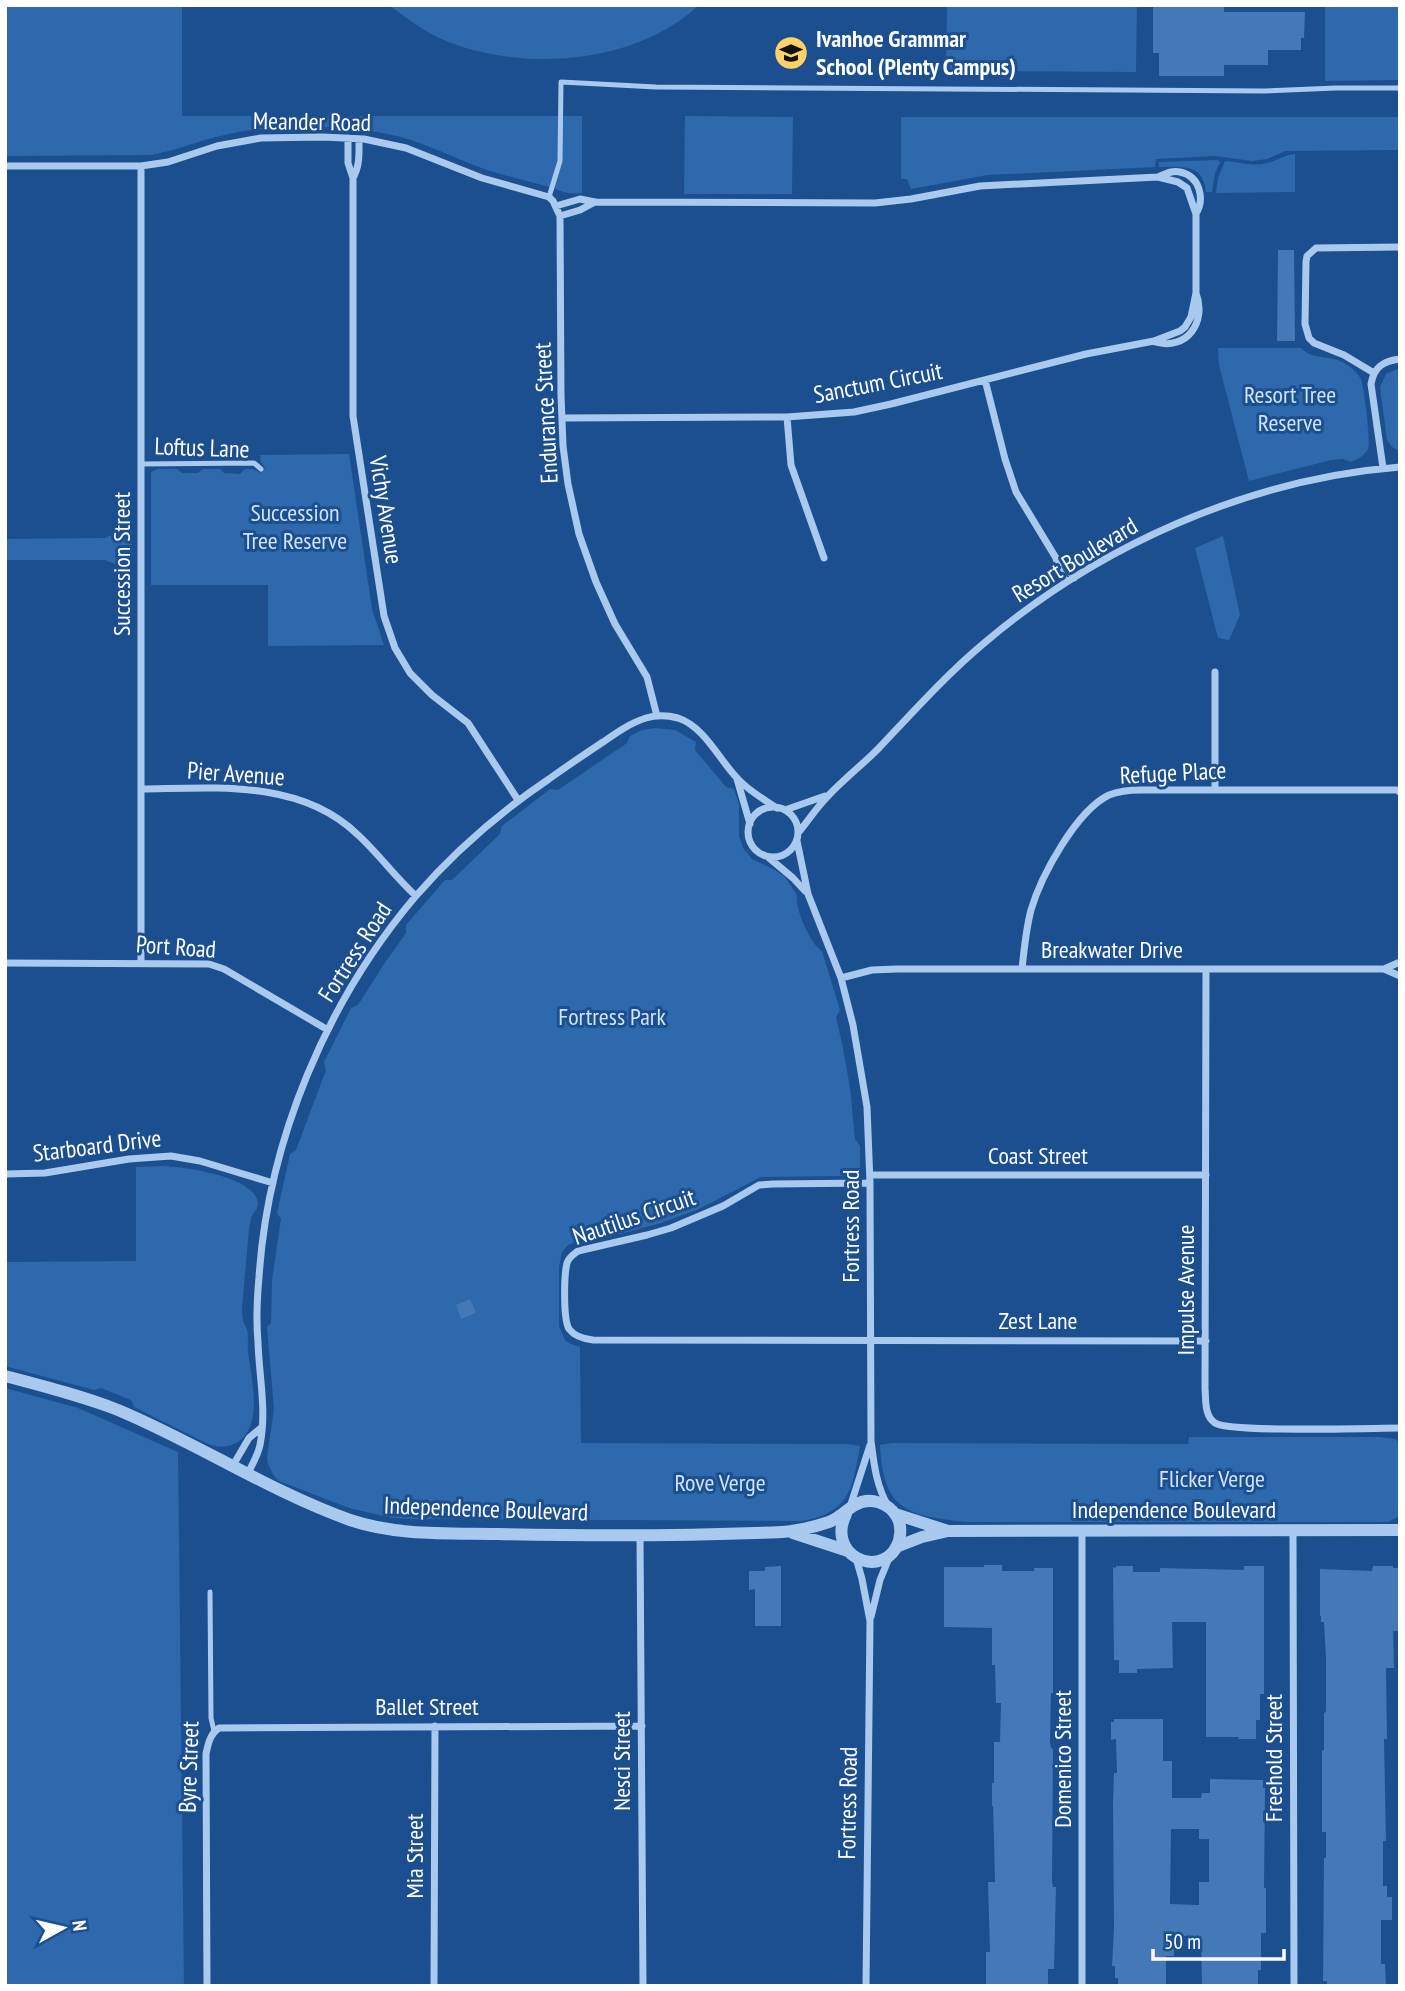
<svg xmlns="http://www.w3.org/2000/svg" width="1405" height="1991" viewBox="0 0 1405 1991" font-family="'PT Sans Narrow',sans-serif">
  <rect width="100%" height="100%" fill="#1b4f8f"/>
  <path fill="#2e69ad" d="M 5,5 L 182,5 L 182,116 L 582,116 L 582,193 C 566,195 560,190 546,186 C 523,180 501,175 479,167 C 449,156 420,140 388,134 C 344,125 278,124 234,133 C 205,138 179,150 151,155 L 5,156 Z
    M 389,5 L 699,5 C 634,66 518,73 439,38 C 421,29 405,17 389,5 Z
    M 947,5 L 1137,5 L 1136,72 L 946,71 Z
    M 1325,5 L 1400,5 L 1400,80 L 1325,81 Z
    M 685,116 L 793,117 L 792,194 L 684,194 Z
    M 901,117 L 1400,117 L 1400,150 L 1285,151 L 1267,159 L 1252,161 L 1215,156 L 1156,159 L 1155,167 L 988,175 L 911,189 L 907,179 L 901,179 Z
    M 1295,154 L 1295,192 L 1216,193 L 1218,178 L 1225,161 C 1239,162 1253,167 1267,163 C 1277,161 1284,155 1295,154 Z
    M 1218,160 L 1220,162 L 1215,173 L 1212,192 L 1206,192 C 1203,163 1183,167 1159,167 L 1159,162 Z
    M 1218,348 L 1301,348 C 1314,362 1334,353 1350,367 C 1354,370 1358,374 1361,379 C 1364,388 1371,441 1368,449 C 1364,456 1358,459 1351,462 L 1343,459 L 1331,460 L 1249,481 L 1219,365 Z
    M 1400,368 L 1400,451 L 1392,447 L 1387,440 L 1380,387 L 1386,374 Z
    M 349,454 L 372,609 L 384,645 L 268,646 L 268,585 L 151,585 L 151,472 L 158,469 L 177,469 L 182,473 L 198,473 L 203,469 L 220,469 L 224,473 L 240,474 L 245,469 C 252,469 255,469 260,473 L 265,468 L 261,462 L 260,455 Z
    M 120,531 L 132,531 L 132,566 L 120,566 L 105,560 L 5,560 L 5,539 L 105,538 Z
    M 1223,536 L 1240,615 L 1229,640 L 1218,638 L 1195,548 Z
    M 655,728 L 675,730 L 696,742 L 695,750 L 726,787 L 734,789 L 739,805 L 739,836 L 743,848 L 752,859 L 775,870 L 785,877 L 797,895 C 795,909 810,944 822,951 L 840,1010 L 836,1017 L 843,1048 L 850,1088 L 855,1139 L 860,1146 L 860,1172 L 848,1176 L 761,1177 L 699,1209 L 661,1223 L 609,1237 L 575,1242 L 568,1245 L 562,1252 L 559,1267 L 559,1326 L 565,1340 L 571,1344 L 580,1347 L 581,1443 L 848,1444 L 860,1446 C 853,1488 850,1513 802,1521 L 414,1519 L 392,1518 L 349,1508 L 279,1481 L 274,1476 L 268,1464 L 267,1457 L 274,1409 L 267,1327 L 271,1323 L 272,1280 L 281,1219 L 277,1213 L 290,1154 L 296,1150 L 326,1070 L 324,1062 L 351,1008 L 358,1005 L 384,964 L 406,933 L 406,925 L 445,880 L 452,880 L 500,834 L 502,826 L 550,789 L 558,790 L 627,743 L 630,736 L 642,730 Z
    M 163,1166 C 184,1167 255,1176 258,1203 C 258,1210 253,1212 251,1218 C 250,1222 250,1225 249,1229 L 242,1309 C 242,1319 243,1321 247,1330 C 249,1336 247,1345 248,1352 C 251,1378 264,1424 238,1442 C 228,1448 217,1448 206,1443 L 134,1407 L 131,1400 L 101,1388 L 94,1390 L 5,1366 L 5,1262 L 136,1261 L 136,1167 Z
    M 5,1388 L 78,1408 L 178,1452 L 184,1986 L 5,1986 Z
    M 1189,1437 L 1379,1437 L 1395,1439 L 1400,1443 L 1400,1516 L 1388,1522 L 965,1522 C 906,1515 883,1510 880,1445 L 892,1443 L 1188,1444 Z"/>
  <path fill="#4478b7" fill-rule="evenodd" d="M 1153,5 L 1224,5 L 1224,12 L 1305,12 L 1304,38 L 1301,38 L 1301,50 L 1268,50 L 1268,65 L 1224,65 L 1224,76 L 1159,76 L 1159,53 L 1153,53 Z
    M 1278,250 L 1294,250 L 1295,341 L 1277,341 Z
    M 470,1299 L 476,1313 L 461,1319 L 456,1305 Z
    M 984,1565 L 1002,1565 L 1002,1571 L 1034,1571 L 1034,1568 L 1053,1568 L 1053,1693 L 1051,1693 L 1050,1742 L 1051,1748 L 1053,1749 L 1052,1882 L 1053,1887 L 1056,1887 L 1054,1969 L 1048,1969 L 1048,1986 L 986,1986 L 986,1952 L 990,1952 L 988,1882 L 995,1882 L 994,1838 L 993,1806 L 992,1806 L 992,1783 L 994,1783 L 994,1742 L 1000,1742 L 1001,1703 L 996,1703 L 995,1665 L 992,1665 L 992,1628 L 944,1627 L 944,1567 L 984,1567 Z
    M 781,1566 L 781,1626 L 755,1626 L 755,1589 L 749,1590 L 749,1571 L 765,1571 L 765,1567 Z
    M 1116,1566 L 1133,1566 L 1133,1572 L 1160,1572 L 1160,1568 L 1244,1570 L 1244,1566 L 1264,1566 L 1264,1694 L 1260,1694 L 1260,1720 L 1256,1720 L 1256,1739 L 1238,1739 L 1239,1737 L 1206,1737 L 1206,1622 L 1172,1622 L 1173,1668 L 1137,1669 L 1137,1673 L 1119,1673 L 1119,1660 L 1114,1660 L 1113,1567 L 1116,1568 Z
    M 1373,1566 L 1393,1566 L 1393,1568 L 1400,1568 L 1400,1631 L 1393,1631 L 1394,1668 L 1386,1668 L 1387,1739 L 1384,1739 L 1386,1841 L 1383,1841 L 1383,1886 L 1387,1886 L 1387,1897 L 1392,1897 L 1392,1920 L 1381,1920 L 1381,1964 L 1385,1964 L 1386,1986 L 1327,1986 L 1327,1981 L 1323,1981 L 1324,1858 L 1326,1858 L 1326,1832 L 1322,1832 L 1322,1751 L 1324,1750 L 1324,1714 L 1326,1711 L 1326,1659 L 1324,1622 L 1321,1622 L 1321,1616 L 1320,1616 L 1320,1569 L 1372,1571 Z
    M 1114,1719 L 1163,1719 L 1163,1761 L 1172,1761 L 1172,1798 L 1201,1798 L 1202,1793 L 1210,1793 L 1210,1779 L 1263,1780 L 1263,1788 L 1265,1788 L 1264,1888 L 1266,1888 L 1266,1933 L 1261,1933 L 1261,1970 L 1258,1970 L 1258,1986 L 1202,1986 L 1201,1936 L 1174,1936 L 1174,1956 L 1166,1956 L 1166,1986 L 1118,1986 L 1118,1978 L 1115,1978 L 1115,1966 L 1112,1966 L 1114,1928 L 1113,1802 L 1114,1773 L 1117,1773 L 1116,1739 L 1111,1740 L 1111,1722 L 1114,1722 ZM 1171,1829 L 1199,1829 L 1199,1839 L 1209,1839 L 1209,1882 L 1199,1882 L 1199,1905 L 1170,1904 Z"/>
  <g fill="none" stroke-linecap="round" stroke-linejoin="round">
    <path stroke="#a9c9ee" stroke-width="5" d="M 549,197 L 560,161 L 561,82 L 656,87 L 1264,91 L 1336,88 L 1400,88
      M 141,464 L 254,463 L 261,469
      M 210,1592 L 211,1718 L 214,1731"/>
    <path stroke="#a9c9ee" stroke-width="7" d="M 348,138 L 348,163 L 353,178 L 353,416 L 384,616 L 395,648 L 410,673 L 432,695 L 468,723 L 518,800
      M 5,166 L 141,166 L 168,162 L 217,146 L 261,138 L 323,137 L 364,139 L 406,148 L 482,178 L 549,197 L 553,201 L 560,216 L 561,395 L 563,446 L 568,484 L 579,534 L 596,582 L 615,624 L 647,677 L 657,716
      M 141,166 L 141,963
      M 353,178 C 360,166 359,153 359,139
      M 556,206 L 580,199 L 595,202 L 875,203 L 911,199 L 980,186 L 1158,177 C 1165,174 1172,170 1180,172 C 1200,176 1205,199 1196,214
      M 560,216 L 580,210 L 595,202
      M 1155,342 C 1187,351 1207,322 1196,293
      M 1374,373 L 1344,355 L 1314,343 L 1309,338 L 1305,324 L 1306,262 L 1307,256 L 1316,248 L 1400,247
      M 985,380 L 1005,459 L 1016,492 L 1056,558 L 1058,568 L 1066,582
      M 787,417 L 791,465 L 824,558
      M 562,418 L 787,417 L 854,412 L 891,404 L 1086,354 L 1154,341 L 1180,331 L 1185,327 L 1191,317 L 1196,293 L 1196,214 L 1187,188 L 1178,182 L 1158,177
      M 1383,468 L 1371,384 C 1374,367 1383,361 1400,359
      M 1056,558 L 1065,564 L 1074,578
      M 737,779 L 750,824
      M 142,789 C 214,788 300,779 357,834 C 378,853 395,877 416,896
      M 1215,790 L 1215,672
      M748 832a25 25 0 1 1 50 0a25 25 0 1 1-50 0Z
      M 785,810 L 825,796
      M 798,833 C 808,821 817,807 828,796 C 844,779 862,765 878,749 C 912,713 945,676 983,644 C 1098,546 1248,479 1400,467
      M 797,841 L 808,894 L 841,978 L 853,1025 L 867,1107 L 870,1183 L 871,1441 C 874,1464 876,1485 888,1506
      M 768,857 L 793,878 L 805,891
      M 5,963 L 209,964 L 224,969 L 328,1030
      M 1022,969 C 1024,949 1026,929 1031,910 C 1041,876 1076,811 1109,795 C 1119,791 1131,790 1141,790 L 1397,790 L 1400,792
      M 1384,969 L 1400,962
      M 1206,970 L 1205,1388 C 1206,1399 1204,1416 1215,1423 C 1230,1433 1372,1428 1400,1428
      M 841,978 L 872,970 L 897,969 L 1384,969 L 1400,976
      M 5,1174 L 45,1173 L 129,1159 L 171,1156 L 200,1161 L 273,1183
      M 870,1175 L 1206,1175
      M 870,1183 L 773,1184 L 759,1185 L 723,1206 L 671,1228 L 647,1235 L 578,1251 C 573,1255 569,1257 567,1263 C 564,1275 563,1319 569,1329 C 575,1337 584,1339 593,1340 L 1206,1341
      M 232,1467 L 249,1438 L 261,1428
      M 247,1475 C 252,1465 258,1455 260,1445 C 267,1410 259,1377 258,1342 C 256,1321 257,1299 259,1277 C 268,1140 327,1001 415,897 C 454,852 500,812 549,779 C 567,766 585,754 603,742 C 616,733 630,723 646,718 C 656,715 667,715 678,718 C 705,727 719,760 738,779 C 749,791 763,799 777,808
      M 850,1507 L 870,1445
      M 1293,1530 L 1294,1986
      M 1082,1531 L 1082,1986
      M 640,1536 L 643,1986
      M 856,1558 L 862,1579 L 870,1621 L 866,1986
      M 871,1617 L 880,1580 L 889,1558
      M 207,1986 L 206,1754 C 208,1744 210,1734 219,1728 L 642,1726
      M 434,1986 L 435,1726"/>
    <path stroke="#a9c9ee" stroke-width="12" d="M 5,1376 C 43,1386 82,1396 118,1410 C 197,1443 269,1491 350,1520 C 397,1536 449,1533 498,1534 C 593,1536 687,1536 782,1532 C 798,1531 814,1527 829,1522 C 840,1518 846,1510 855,1505 C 870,1496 889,1503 897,1517 C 902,1526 901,1539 896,1548 C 877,1579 826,1554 846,1514
      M 895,1514 L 948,1531
      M 793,1533 L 848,1551
      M 896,1547 L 922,1537 L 948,1531 L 1400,1530"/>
  </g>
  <defs>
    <g id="school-disc" transform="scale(1.75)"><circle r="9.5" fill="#ffd166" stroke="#1b4f8f"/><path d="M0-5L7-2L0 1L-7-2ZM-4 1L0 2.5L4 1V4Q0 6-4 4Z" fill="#111"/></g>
  </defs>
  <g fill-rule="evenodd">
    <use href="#school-disc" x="791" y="53"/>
  </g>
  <g text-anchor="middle" stroke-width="6" stroke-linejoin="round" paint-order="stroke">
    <g font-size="24" font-weight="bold" fill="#fff" stroke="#1b4f8f" text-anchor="start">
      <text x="816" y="47">Ivanhoe Grammar<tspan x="816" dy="28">School (Plenty Campus)</tspan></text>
    </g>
    <g font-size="24" fill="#fff" stroke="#1b4f8f">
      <text transform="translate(312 122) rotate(1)" y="8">Meander Road</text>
      <text transform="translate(878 383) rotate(-11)" y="8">Sanctum Circuit</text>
      <text transform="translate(546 413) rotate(-93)" y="8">Endurance Street</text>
      <text transform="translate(202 448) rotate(2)" y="8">Loftus Lane</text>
      <text transform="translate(386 510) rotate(81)" y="8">Vichy Avenue</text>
      <text transform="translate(1075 560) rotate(-31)" y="8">Resort Boulevard</text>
      <text transform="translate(122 564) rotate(-90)" y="8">Succession Street</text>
      <text transform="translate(1173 773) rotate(-3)" y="8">Refuge Place</text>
      <text transform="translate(236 774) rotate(4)" y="8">Pier Avenue</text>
      <text transform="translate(176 947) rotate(4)" y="8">Port Road</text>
      <text x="1112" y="958">Breakwater Drive</text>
      <text transform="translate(355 952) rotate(-57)" y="8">Fortress Road</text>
      <text transform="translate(97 1146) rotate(-7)" y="8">Starboard Drive</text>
      <text x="1038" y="1164">Coast Street</text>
      <text transform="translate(634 1217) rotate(-19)" y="8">Nautilus Circuit</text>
      <text transform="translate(851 1226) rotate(-90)" y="8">Fortress Road</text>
      <text transform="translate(1186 1290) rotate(-90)" y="8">Impulse Avenue</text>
      <text x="1038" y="1329">Zest Lane</text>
      <text transform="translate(486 1509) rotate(2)" y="8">Independence Boulevard</text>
      <text x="1174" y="1518">Independence Boulevard</text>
      <text x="427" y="1715">Ballet Street</text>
      <text transform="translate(1274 1758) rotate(-90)" y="8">Freehold Street</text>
      <text transform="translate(1063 1759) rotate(-90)" y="8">Domenico Street</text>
      <text transform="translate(622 1761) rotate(-90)" y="8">Nesci Street</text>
      <text transform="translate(189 1767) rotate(-88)" y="8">Byre Street</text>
      <text transform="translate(848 1803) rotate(-89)" y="8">Fortress Road</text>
      <text transform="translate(415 1856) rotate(-90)" y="8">Mia Street</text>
    </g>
    <g font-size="24" fill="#cfe3fa" stroke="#1b4f8f">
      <text x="1290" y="403">Resort Tree<tspan x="1290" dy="28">Reserve</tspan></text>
      <text x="295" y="521">Succession<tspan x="295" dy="28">Tree Reserve</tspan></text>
      <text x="612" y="1025">Fortress Park</text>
      <text x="1212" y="1487">Flicker Verge</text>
      <text x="720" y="1491">Rove Verge</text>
    </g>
  </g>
  <rect width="1405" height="1991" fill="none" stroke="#ffffff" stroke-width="14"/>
  <g transform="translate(63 1928) rotate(82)" stroke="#1b4f8f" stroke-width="5" paint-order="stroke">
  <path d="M0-5L12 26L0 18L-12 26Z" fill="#ffffff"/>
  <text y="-10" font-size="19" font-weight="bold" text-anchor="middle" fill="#ffffff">N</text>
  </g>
  <path d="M1153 1949v10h131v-10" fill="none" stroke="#ffffff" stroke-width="3.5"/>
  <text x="1164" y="1949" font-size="21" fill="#ffffff" stroke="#1b4f8f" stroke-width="5" paint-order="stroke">50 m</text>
</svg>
